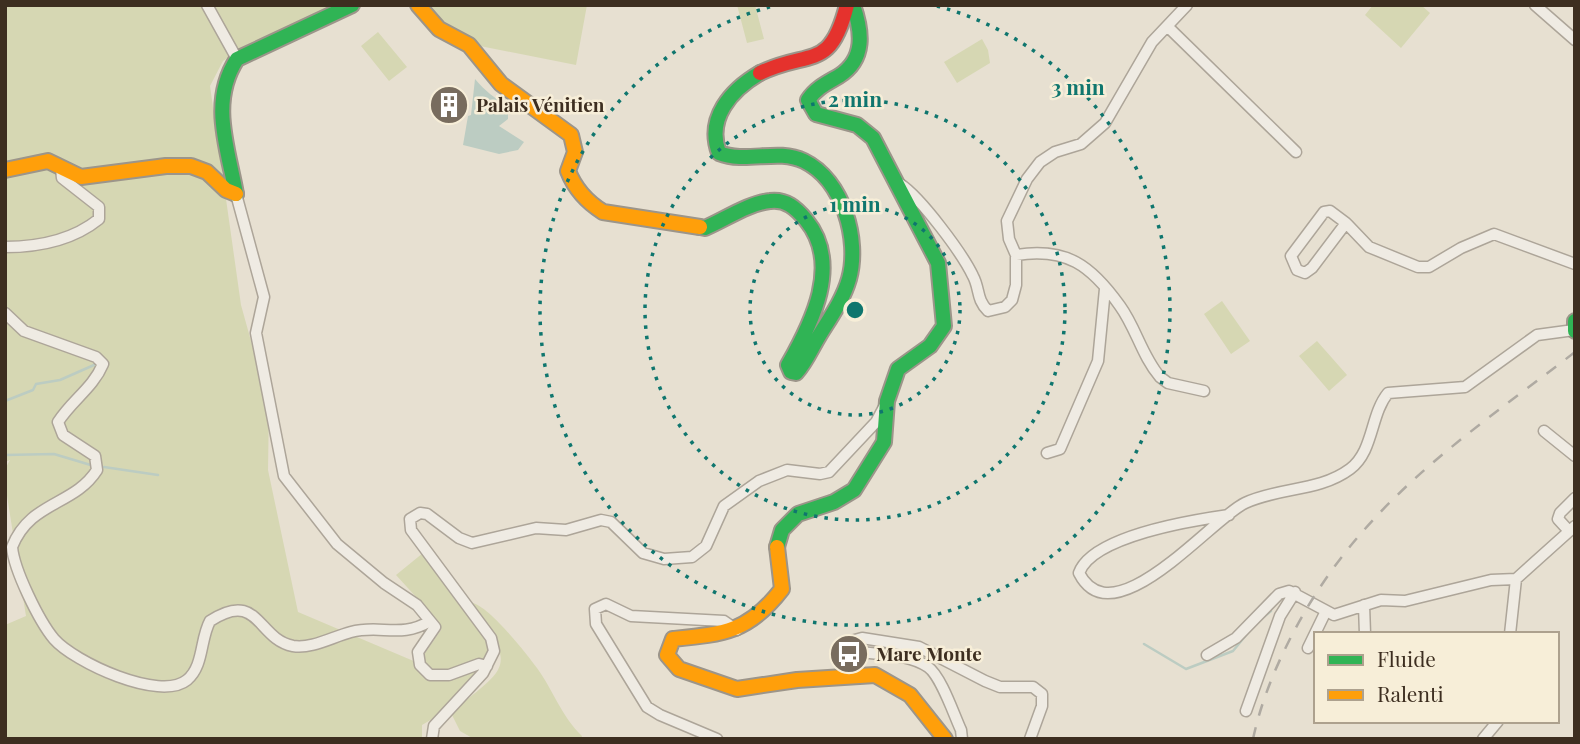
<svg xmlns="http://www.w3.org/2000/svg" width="1580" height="744" viewBox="0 0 1580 744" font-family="'Playfair Display',serif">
  <rect width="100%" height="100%" fill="#e7e0d1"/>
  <path fill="#d6d7b3" d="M 5,5 L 335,5 L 247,45 L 223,61 L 210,86 L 241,305 L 269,406 L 268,470 L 298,612 L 423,665 L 423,675 C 443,684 454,679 474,671 L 477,673 L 439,715 L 422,725 L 422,739 L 5,739 L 5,625 L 26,616 L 5,483 L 5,469 L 10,460 L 5,462 Z
    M 430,5 L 587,5 L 576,65 L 480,46 L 444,26 Z
    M 737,5 L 755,5 L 764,39 L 747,43 Z
    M 1373,5 L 1421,5 L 1430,13 L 1401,48 L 1365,15 Z
    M 378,32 L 407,67 L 389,81 L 361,46 Z
    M 982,39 L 988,50 L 990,63 L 957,83 L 944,62 Z
    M 1222,301 L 1250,341 L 1231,354 L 1204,314 Z
    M 1317,341 L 1347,375 L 1329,391 L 1299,356 Z
    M 423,553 L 491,644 C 488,669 450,673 430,671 L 423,656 L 441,630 L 438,621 L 396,575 Z
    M 472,603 C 488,605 527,654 537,668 C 553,690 562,717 582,736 L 581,739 L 474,739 L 460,731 L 451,713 C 506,666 519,671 472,603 Z"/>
  <path fill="#bcccc2" d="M 475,79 C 485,91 495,98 508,107 L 508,119 L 499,126 L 524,142 L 518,150 L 499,154 L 463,145 L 468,116 L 471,115 Z"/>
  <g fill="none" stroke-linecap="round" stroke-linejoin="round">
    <path stroke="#bcccc2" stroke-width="2.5" d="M 5,401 L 33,390 L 36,384 L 60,380 L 94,365
      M 5,455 L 54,454 L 94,466
      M 104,467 L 158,475
      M 1261,619 L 1271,611
      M 1144,644 L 1186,669 L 1233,651 L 1256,623"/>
    <g stroke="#ada599" stroke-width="13">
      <path id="street" d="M 207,5 L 237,59
        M 1535,5 L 1575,40
        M 1167,26 L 1296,152
        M 900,184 C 921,198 962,253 973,276 C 980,289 976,299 988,311 L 1005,307 L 1012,300 L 1016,285 L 1016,255 L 1009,239 L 1007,221 L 1027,179 L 1040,162 L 1055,152 L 1081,144 L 1105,123 L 1152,42 L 1187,5
        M 236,194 L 264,297 L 256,333 L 284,476 L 337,544 L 384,583 L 417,605 L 435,627 L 418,652 L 420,665 L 430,675 L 449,675 L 479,664 L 487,666
        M 1346,223 L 1312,268 L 1305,273 L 1297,270 L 1291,256 L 1324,212 L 1330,211 L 1346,223 L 1347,224 L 1369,247 L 1418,267 L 1429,267 L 1461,248 L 1494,234 L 1575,264
        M 5,247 C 38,247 73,240 99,219 L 99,207 L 62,178 L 61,169
        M 1016,255 C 1066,247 1091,265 1120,306 C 1136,328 1142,356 1160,377 L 1168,383 L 1204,391
        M 5,313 L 24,331 L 96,357 L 103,364 C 93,388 72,400 58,422 L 63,435 L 95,456 L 97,470 C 74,506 30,501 12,547 C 14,570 39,621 54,639 C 74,662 160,702 187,680 C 204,666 200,639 210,621 C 259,589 257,639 293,646 C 312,649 332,637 351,632 C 380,624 401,639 430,621
        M 1544,431 L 1575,456
        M 1047,453 L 1060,449 L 1098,361 L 1105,289
        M 1229,515 C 1194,520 1092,536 1079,573 C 1113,640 1212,518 1245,503 C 1279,487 1319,492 1350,469 C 1374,451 1370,415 1388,393 L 1465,387 L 1537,335 L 1574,330
        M 1569,531 L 1558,519 L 1560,513 L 1575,498
        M 1364,605 L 1365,634
        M 1510,634 L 1516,579 L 1575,526
        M 1308,648 L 1325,613
        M 1207,655 L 1236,638 L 1279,594 L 1289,591 L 1334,615 L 1381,600 L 1405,601 L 1491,580 L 1516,579
        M 1246,711 L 1280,616 L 1295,592
        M 432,739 L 434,726 L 483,673 L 494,651 L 491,638 L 411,530 L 410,519 L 420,513 L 427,514 L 459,538 L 472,543 L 536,528 L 566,530 L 601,520 L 611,522 L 643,553 L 664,559 L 692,557 L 706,546 L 724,506 L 759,481 L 787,470 L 820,474 L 829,472 L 876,422 L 885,405
        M 717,739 L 660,715 L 647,707 L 596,624 L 595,609 L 606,604 L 631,616 L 724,621 L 737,630
        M 962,739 L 961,730 C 954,715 941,676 928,667 C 908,653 876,655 853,651 L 850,646 L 851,641 L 862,638 L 919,647 L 985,681 L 1000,687 L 1033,687 L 1042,694 L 1042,706 L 1030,739
        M 1483,739 L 1498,721"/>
    </g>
    <g stroke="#9c958a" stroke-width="18">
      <path id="fast" d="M 236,194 C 228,148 209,102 237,59 L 352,5
        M 700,227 L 705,228 C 724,220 749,203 770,201 C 786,199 796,208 806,220 C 842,264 812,323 788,365 L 791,372 L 796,373 C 806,362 811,349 819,336 C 830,318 843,300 849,279 C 860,240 843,180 804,161 C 777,148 747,164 719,153 C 706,118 731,90 760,73
        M 1575,321 L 1575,331
        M 777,547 L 782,530 L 798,514 L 834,502 L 854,490 L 884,442 L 887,401 L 898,369 L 930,346 L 944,326 L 938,263 L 873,138 L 857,125 L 816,114 L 808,100 C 816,88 827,83 839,76 C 866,59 862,31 853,5"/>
    </g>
    <g stroke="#9c958a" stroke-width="18">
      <path id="slow" d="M 418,5 L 439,29 L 469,45 L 501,84 L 571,135 L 575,152 L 568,171 C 575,189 587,202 603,212 L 700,227
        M 5,170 L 48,161 L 81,177 L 166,166 L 191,166 L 207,172 L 226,190 L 236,194
        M 777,547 L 782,589 C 749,632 724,634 673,639 L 667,655 L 679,669 L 737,689 L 797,680 L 875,675 L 910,695 L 945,739"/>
    </g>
    <g stroke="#9c958a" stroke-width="18">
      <path id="jam" d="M 760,73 C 810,49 830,72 847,5"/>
    </g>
    <use href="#street" stroke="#efebe3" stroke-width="10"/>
    <use href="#fast" stroke="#30b455" stroke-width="14"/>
    <use href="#slow" stroke="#ff9f0a" stroke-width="14"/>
    <use href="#jam" stroke="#e5322d" stroke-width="14"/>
    <path stroke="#afaaa2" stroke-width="2.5" stroke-dasharray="12 12" stroke-linecap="butt" d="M 1253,739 C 1261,702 1275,668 1292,635 C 1360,504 1462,439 1575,352"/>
  </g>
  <g fill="none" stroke="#0f766e" stroke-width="3.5" stroke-dasharray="3.5 7">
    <circle cx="855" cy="310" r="105"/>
    <circle cx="855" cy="310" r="210"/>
    <path d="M937 6A315 315 0 1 1 773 6"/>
  </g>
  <defs>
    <g id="building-disc" transform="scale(2.0125)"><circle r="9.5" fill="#786c5e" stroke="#f7eed8"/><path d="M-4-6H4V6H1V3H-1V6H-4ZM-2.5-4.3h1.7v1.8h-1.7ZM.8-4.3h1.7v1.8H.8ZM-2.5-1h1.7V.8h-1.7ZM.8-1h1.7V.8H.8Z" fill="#fff"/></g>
    <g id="bus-disc" transform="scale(2.0125)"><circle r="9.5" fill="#786c5e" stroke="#f7eed8"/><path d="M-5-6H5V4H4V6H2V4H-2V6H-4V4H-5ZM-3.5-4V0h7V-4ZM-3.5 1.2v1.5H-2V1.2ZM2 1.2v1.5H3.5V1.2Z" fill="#fff"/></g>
  </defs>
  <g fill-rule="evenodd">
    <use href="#building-disc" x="449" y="105"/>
    <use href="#bus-disc" x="849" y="654"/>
  </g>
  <g text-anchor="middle" stroke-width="5" stroke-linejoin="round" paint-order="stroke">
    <g font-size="19" font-weight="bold" fill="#3d2e20" stroke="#f7eed8" text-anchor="start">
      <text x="476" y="112">Palais Vénitien</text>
      <text x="876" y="661">Mare Monte</text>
    </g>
  </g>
  <circle cx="855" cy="310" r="10" fill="#0f766e" stroke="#f7eed8" stroke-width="3.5"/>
  <g font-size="21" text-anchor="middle" font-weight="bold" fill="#0f766e" stroke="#f7eed8" stroke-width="5" stroke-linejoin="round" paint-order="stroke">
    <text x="1078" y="95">3 min</text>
    <text x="855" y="107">2 min</text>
    <text x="855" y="212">1 min</text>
  </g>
  <rect width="1580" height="744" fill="none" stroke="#3d2e20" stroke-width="14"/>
  <rect x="1314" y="632" width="245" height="91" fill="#f7eed8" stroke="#ada18e" stroke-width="2"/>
  <rect x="1328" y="655" width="35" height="10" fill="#30b455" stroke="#ada18e" stroke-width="2"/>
  <text x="1377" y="667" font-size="21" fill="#3d2e20">Fluide</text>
  <rect x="1328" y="690" width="35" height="10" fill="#ff9f0a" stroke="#ada18e" stroke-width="2"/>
  <text x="1377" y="702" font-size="21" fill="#3d2e20">Ralenti</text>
</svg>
